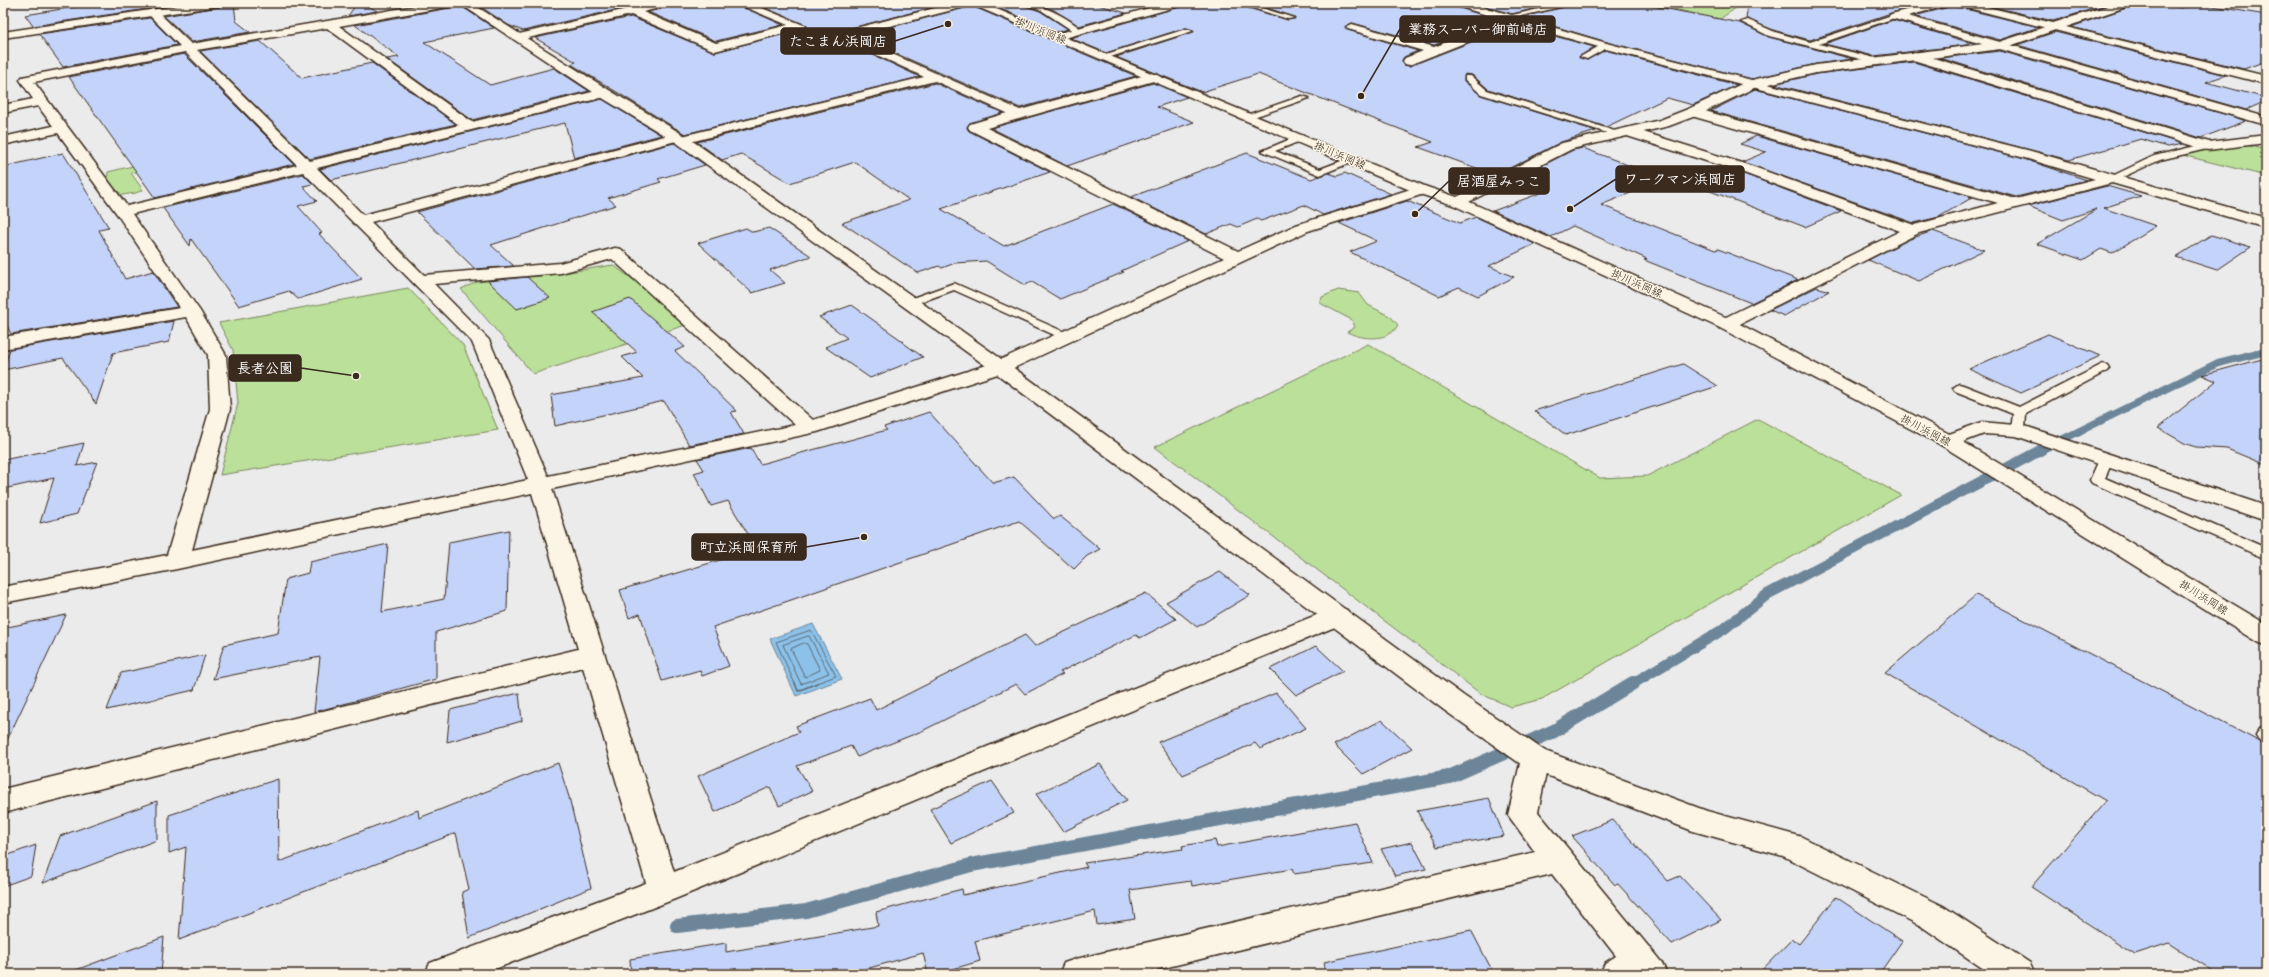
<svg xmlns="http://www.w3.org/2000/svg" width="2269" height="977" viewBox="0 0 2269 977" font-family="Sriracha,'Klee One',sans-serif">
  <rect width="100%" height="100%" fill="#ebebeb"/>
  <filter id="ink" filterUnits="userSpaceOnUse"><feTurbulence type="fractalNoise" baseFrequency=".025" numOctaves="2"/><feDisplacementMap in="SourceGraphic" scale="8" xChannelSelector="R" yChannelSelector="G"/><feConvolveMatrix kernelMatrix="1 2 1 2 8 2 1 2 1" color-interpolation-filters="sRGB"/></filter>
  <g filter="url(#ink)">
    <path fill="#dfe4ef" d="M 1102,3 L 1167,3 L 1132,12 Z"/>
    <path fill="#bbe09a" stroke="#7b855c" d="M 1645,3 L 1743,3 L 1720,19 Z
      M 2246,145 L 2266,150 L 2266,176 L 2178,154 Z
      M 157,160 L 161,166 L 131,173 L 143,190 L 136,193 L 122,195 L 107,181 L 108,172 Z
      M 613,265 L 692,323 L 533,374 L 461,289 L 477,282 L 551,275 Z
      M 408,288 L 463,345 L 498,430 L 220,475 L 238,403 L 233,350 L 219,323 Z
      M 1338,290 L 1359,293 L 1368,305 L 1391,317 L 1398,325 C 1389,342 1363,340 1347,332 L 1355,327 L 1352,320 L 1320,303 L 1322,297 Z
      M 1368,344 L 1600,478 L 1647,476 L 1758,419 L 1901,495 L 1542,699 L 1511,707 L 1481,694 L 1155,447 Z"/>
    <path fill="#8cc2ea" stroke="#6c8598" d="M 813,624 L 842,679 L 796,696 L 770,639 Z"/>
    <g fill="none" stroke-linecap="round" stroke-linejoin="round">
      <path stroke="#5b6770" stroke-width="1" d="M 809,636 L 829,673 L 801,684 L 783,645 Z
        M 804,643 L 807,644 L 820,670 L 805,677 L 791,649 Z
        M 795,684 L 776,642 L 811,630 L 836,676 L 814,684"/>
      <path stroke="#5b6770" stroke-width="1.5" d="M 795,683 L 798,691 L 817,683
        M 801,683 L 802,683"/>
      <path stroke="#6c8598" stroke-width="8" d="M 2039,451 L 2218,363 L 2266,351"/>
      <path stroke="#6c8598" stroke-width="11" d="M 1632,684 L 1724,629 L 1768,594 L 2041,450"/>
      <path stroke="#6c8598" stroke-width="14" d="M 677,926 L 806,911 L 971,865 L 1449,777 L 1554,731 L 1633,683"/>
    </g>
    <path fill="#c4d3f9" stroke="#3b2a1e" d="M 99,3 L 187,3 L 33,26 L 25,15 Z
      M 225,3 L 234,3 L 236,21 L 250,32 L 192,42 L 164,16 L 219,7 Z
      M 357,3 L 364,3 L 377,11 L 348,16 Z
      M 475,3 L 646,3 L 523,31 L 508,25 Z
      M 673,3 L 734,3 L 783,25 L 716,41 L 648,12 L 671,6 Z
      M 754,3 L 949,3 L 836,32 L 833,34 L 833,36 L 920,77 L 685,134 L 571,64 L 576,62 L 535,38 L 631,17 L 715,52 L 804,29 L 807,26 Z
      M 986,3 L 1019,3 L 1040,11 L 1068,29 L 1057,32 Z
      M 1032,3 L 1092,3 L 1126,13 L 1079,26 L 1054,10 Z
      M 1185,3 L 1235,3 L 1288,20 L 1295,17 L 1251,3 L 1452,3 L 1454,6 L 1498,20 L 1434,45 L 1352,23 L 1345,27 L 1348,30 L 1418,51 L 1404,57 L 1402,60 L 1404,65 L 1409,66 L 1515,25 L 1594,47 L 1579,57 L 1587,60 L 1605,50 L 1737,85 L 1693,105 L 1667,98 L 1606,127 L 1488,89 L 1472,75 L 1465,74 L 1464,81 L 1481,95 L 1596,131 L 1561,142 L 1496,175 L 1418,147 L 1433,142 L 1258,74 L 1202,92 L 1116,57 L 1193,32 L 1193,30 L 1186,28 L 1106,53 L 1070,38 L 1183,6 Z
      M 1475,3 L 1558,3 L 1512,14 Z
      M 1579,3 L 1637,3 L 1740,23 L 1769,37 L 1853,59 L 1816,64 L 1752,79 L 1610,43 L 1523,17 Z
      M 1748,3 L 1929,3 L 1891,13 L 1810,40 L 1776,31 L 1746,19 Z
      M 1977,3 L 2112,3 L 2053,21 Z
      M 2134,3 L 2160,3 L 2181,8 L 2195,3 L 2266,15 L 2266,61 L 2244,69 L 2071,27 L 2132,6 Z
      M 461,6 L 494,28 L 424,42 L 490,85 L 554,68 L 589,91 L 472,120 L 387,59 L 399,57 L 355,25 Z
      M 972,6 L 1136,76 L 1020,108 L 856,36 Z
      M 1953,6 L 2039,27 L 2000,40 L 1914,16 Z
      M 150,18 L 177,45 L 63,67 L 39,34 Z
      M 1893,20 L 1975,44 L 1874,56 L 1824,44 Z
      M 2055,32 L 2226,75 L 2206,82 L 2266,98 L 2266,101 L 2246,110 L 2017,45 Z
      M 260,41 L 302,78 L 372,63 L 456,124 L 310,159 L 200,51 Z
      M 2000,51 L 2231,116 L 2246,121 L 2201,138 L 1940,58 Z
      M 184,54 L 294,164 L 155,198 L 69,77 Z
      M 1914,62 L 2183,144 L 2167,147 L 2141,139 L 2069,160 L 1774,84 L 1816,74 Z
      M 935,83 L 1003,113 L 970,123 L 967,128 L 969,131 L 1050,172 L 941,209 L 1004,246 L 1113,204 L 1188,241 L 1121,271 L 1124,272 L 1060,299 L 1032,282 L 1025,285 L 986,261 L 955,263 L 942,268 L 939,266 L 918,273 L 842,223 L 909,200 L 855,162 L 790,183 L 741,154 L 722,160 L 697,142 Z
      M 1153,83 L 1187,97 L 1157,107 L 1194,122 L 1067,166 L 991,128 Z
      M 1755,89 L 2021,158 L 2087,180 L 2016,197 L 1711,111 Z
      M 602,99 L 661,135 L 574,158 L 565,123 L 331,180 L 320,169 Z
      M 1756,136 L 1973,197 L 1939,217 L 1914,223 L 1742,162 L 1766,152 L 1740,144 Z
      M 674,143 L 705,165 L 658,179 L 661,182 L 608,198 L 616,205 L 491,245 L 514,266 L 475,269 L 417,212 Z
      M 1583,148 L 1665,179 L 1601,205 L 1715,250 L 1718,249 L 1798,280 L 1751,303 L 1644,260 L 1647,259 L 1573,226 L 1551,237 L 1493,211 L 1543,192 L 1512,181 L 1573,150 Z
      M 63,153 L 109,228 L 99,230 L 125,279 L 153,271 L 177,307 L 11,334 L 3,317 L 3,167 Z
      M 1247,153 L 1311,179 L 1329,173 L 1337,176 L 1345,173 L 1391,194 L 1323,215 L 1304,205 L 1261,221 L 1257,219 L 1238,227 L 1231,224 L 1206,234 L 1131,197 Z
      M 1725,168 L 1744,174 L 1841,211 L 1805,227 L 1689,183 Z
      M 303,174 L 313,184 L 303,186 L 317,201 L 298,206 L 322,233 L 319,234 L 362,279 L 298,299 L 289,291 L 239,306 L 191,239 L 190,246 L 163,208 Z
      M 2107,186 L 2141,196 L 2103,208 L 2156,226 L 2112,253 L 2101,249 L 2083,260 L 2037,244 L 2097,209 L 2063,220 L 2028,206 Z
      M 1407,201 L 1460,223 L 1476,217 L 1535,244 L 1489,266 L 1514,277 L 1478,296 L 1459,287 L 1439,296 L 1350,252 L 1377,241 L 1339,223 Z
      M 746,228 L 753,232 L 769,228 L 811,256 L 770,270 L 785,283 L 752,293 L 698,243 Z
      M 1933,231 L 1984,250 L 1919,281 L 1868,260 L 1910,239 Z
      M 2211,235 L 2218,237 L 2251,247 L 2217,270 L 2176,257 Z
      M 527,277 L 550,298 L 517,309 L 488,281 Z
      M 1817,287 L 1829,291 L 1784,316 L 1770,310 Z
      M 630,299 L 685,347 L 675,351 L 737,411 L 731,412 L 744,434 L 689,445 L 664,401 L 555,426 L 551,395 L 643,378 L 622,357 L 637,352 L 592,312 Z
      M 852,305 L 904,342 L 902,342 L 923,357 L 870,378 L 825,347 L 847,338 L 819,317 Z
      M 174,321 L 169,342 L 113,353 L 96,404 L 63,358 L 3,370 L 10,349 Z
      M 2048,334 L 2100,356 L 2021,393 L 1969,369 Z
      M 2266,358 L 2266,465 L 2227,449 L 2196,447 L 2186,444 L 2158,428 L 2216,381 L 2202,375 Z
      M 1683,364 L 1718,386 L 1566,435 L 1534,411 Z
      M 929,412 L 993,483 L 1014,477 L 1054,519 L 1060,516 L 1100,549 L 1087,556 L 1074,569 L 1019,521 L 713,627 L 729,666 L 702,676 L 700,670 L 662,681 L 640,614 L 629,618 L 620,590 L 757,549 L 728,501 L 711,506 L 694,473 L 704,470 L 697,459 L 751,448 L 760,464 L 887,430 L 884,427 Z
      M 84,443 L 77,466 L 97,462 L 77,514 L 40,523 L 54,478 L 3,489 L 3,460 Z
      M 509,530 L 507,611 L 436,632 L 436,679 L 314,712 L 320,657 L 213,679 L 224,645 L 278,633 L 286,579 L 308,573 L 310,562 L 388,544 L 382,612 L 444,599 L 449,542 Z
      M 1220,572 L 1250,595 L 1197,627 L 1166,602 Z
      M 1146,593 L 1176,619 L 1140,638 L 1136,635 L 1060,672 L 1063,674 L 1025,694 L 1016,684 L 922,731 L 857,757 L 851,746 L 797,766 L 812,791 L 779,806 L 770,787 L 715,812 L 698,776 L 799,732 L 796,726 L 870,698 L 876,710 L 1025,635 L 1035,646 Z
      M 1976,595 L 2266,745 L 2266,974 L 2218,974 L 2169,943 L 2135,954 L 2031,887 L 2106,801 L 1885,673 Z
      M 66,615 L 3,749 L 3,628 Z
      M 1316,646 L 1343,671 L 1296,695 L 1270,669 Z
      M 205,655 L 194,690 L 107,710 L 121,673 Z
      M 519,693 L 522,721 L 447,742 L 450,710 Z
      M 1276,693 L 1306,728 L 1260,749 L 1255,743 L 1183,775 L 1158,742 Z
      M 1382,720 L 1412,748 L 1363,774 L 1334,745 Z
      M 558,763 L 569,797 L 591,888 L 469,938 L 462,892 L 469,889 L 456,833 L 179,940 L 186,847 L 169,853 L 169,815 L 278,779 L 279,862 L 418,810 L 419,818 Z
      M 1100,764 L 1127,800 L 1063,832 L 1036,794 Z
      M 992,781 L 1014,813 L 951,843 L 930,809 Z
      M 1489,798 L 1504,836 L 1437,847 L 1417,811 Z
      M 157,801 L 157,840 L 43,883 L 60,836 Z
      M 1613,820 L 1668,881 L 1680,876 L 1721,920 L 1672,944 L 1618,884 L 1615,885 L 1572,836 Z
      M 1355,822 L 1373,863 L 1294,874 L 1292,869 L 1192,886 L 1191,881 L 1130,890 L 1135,919 L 1097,925 L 1095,911 L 975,941 L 980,961 L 936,974 L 928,974 L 923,953 L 848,974 L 631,974 L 630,959 L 726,943 L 726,952 L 878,926 L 876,912 L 962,889 L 963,895 L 1087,867 L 1084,863 L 1183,849 L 1182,846 L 1215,840 L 1217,847 Z
      M 1412,842 L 1426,869 L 1395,876 L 1381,849 Z
      M 36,845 L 31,876 L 3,886 L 3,857 Z
      M 1836,897 L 1902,941 L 1879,974 L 1758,974 L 1792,939 L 1799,944 Z
      M 1471,930 L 1494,974 L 1326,974 L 1324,962 Z
      M 164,937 L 161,974 L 74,974 L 73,971 Z"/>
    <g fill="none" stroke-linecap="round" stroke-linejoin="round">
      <g stroke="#3b2a1e" stroke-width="3">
        <path id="lane" d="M 1020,3 C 1040,3 1068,17 1083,31 L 1076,33 L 1041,10 Z
          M 1236,3 L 1246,3 L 1294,18 L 1288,19 Z
          M 1565,3 L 1578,3 L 1508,19 L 1504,17 Z
          M 1895,14 L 1899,16 L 1897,17 L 1819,44 L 1879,59 L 1879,63 L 1876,63 L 1769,36 L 1741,22 L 1748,20 L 1775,32 L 1810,42 Z
          M 1186,29 L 1193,31 L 1107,58 L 1100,56 Z
          M 1603,44 L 1610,46 L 1587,59 L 1580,57 Z
          M 1465,76 L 1471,76 L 1487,90 L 1624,134 L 1617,136 L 1481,94 L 1465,80 Z
          M 1302,96 L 1309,98 L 1251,118 L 1244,116 Z
          M 1300,135 L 1303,136 L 1303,140 L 1275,151 L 1320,169 L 1352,157 L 1357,160 L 1320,175 L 1262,151 Z
          M 2208,143 L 2212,146 L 2211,148 L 2160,160 L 2114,181 L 2108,181 L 2106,179 L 2154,156 Z
          M 954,283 L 1069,334 L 1071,336 L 1065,340 L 1061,338 L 954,290 L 915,304 L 911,305 L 905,302 L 907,300 Z
          M 2103,364 L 2107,365 L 2109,368 L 2107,371 L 2026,414 L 2025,430 L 2018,434 L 2011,430 L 2013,414 L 1955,391 L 1953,388 L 1959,384 L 1963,385 L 2019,407 Z
          M 2106,456 L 2113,460 L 2105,478 L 2266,548 L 2266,559 L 2092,483 L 2090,480 L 2099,460 Z
          M 2266,726 L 2266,741 L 2265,742 L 2259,740 L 2256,735 L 2260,728 Z"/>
      </g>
      <g stroke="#3b2a1e" stroke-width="3">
        <path id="street" d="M 433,3 L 457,3 L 452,6 L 339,26 L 472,122 L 604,89 L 610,93 L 609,96 L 317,168 L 363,215 L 676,133 L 682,136 L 924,77 L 834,35 L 836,33 L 955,3 L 973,3 L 972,5 L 851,36 L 1020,110 L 1149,74 L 1157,74 L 1159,77 L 1157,80 L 987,128 L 1238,251 L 1296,225 L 1417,187 L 1427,187 L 1430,190 L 1427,193 L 1308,231 L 1007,371 L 817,432 L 552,489 L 674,872 L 1329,610 L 1338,607 L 1347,610 L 1350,616 L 1347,622 L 675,899 L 482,974 L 425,974 L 430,963 L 646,883 L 583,667 L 3,813 L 3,789 L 578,649 L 532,493 L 177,569 L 3,603 L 3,587 L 167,555 L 210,409 L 208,355 L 186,317 L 3,349 L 3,337 L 180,308 L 117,214 L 58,133 L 3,145 L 3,137 L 53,126 L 38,106 L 3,113 L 3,105 L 33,99 L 20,80 L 22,77 L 180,46 L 148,14 L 147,12 L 152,9 L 156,10 L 191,44 ZM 327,28 L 459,125 L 310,161 L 197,50 ZM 185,52 L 297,165 L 127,206 L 34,82 ZM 935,81 L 1007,113 L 970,124 L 968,127 L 970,130 L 1224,258 L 993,363 L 813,420 L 621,249 L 615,248 L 560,263 L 424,275 L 371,222 L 676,141 L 682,144 ZM 303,172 L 472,342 L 528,480 L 192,550 L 230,409 L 226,355 L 200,311 L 132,214 ZM 612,259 L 795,425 L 548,476 L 489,340 L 434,284 L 561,273 Z
          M 653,3 L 672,3 L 671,5 L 643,12 L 716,43 L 788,25 L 735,3 L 750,3 L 806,26 L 804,28 L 715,51 L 631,15 L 519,40 L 513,37 L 519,34 Z
          M 1167,3 L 1184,3 L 1183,5 L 1061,39 L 1057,40 L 1051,37 L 1053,35 Z
          M 1453,3 L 1470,3 L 1610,44 L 2031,151 L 2266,218 L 2266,228 L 2112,183 L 1919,233 L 1732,328 L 1726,329 L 1720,328 L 1717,324 L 1720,320 L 1900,231 L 1744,173 L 1624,135 L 1622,132 L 1624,129 L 1634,129 L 1754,167 L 1914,225 L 1998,203 L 1688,115 L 1686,112 L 1688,109 L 1698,109 L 2016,199 L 2095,179 L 2021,157 L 1602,48 L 1515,23 L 1409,65 L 1405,64 L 1403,61 L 1405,58 L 1423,51 L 1348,29 L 1346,27 L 1352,24 L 1434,47 L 1503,20 L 1454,5 Z
          M 1935,3 L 1971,3 L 2053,23 L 2117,3 L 2133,3 L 2132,5 L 2066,27 L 2266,76 L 2266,84 L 1953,4 L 1908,16 L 2266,117 L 2266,125 L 1891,18 L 1889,16 L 1891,14 Z
          M 1914,52 L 2209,142 L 2266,135 L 2266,143 L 2208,150 L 2203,149 L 1910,59 L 1908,56 Z
          M 1535,748 L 1545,751 L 1549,759 L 1538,812 L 1662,963 L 1667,974 L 1600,974 L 1605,963 L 1616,956 L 1552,874 L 1139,974 L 1059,974 L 1064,963 L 1076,959 L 1535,852 L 1508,815 L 1521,759 L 1525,751 Z"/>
      </g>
      <g stroke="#3b2a1e" stroke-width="3">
        <path id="secondary" d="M 197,3 L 224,3 L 219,6 L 3,38 L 3,32 Z
          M 459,3 L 471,3 L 609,90 L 687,137 L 1007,363 L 1464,696 L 1545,751 L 1707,811 L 1802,837 L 1943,906 L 2030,963 L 2035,974 L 1991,974 L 1921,926 L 1783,856 L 1693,831 L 1525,767 L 1444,710 L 993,371 L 677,143 L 599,96 Z
          M 2054,24 L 2060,27 L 2058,29 L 2001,49 L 1816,73 L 1756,87 L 1698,115 L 1669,126 L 1572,149 L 1463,205 L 1453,205 L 1450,202 L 1453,199 L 1562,143 L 1660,120 L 1688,109 L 1748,81 L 1816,65 L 1999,42 Z
          M 1982,422 L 2025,426 L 2266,506 L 2266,521 L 2016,436 L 1984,434 L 1955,445 L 1948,447 L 1941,445 L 1938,441 L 1941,437 Z"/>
      </g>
      <g stroke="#3b2a1e" stroke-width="3">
        <path id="primary" d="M 968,3 L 982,3 L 1427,187 L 1463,199 L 1732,320 L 1955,437 L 2266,624 L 2266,645 L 2257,642 L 1941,445 L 1720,328 L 1453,205 L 1417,193 Z"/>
      </g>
      <use href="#lane" fill="#fcf5e5" fill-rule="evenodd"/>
      <use href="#street" fill="#fcf5e5" fill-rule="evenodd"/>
      <use href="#secondary" fill="#fcf5e5" fill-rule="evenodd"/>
      <use href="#primary" fill="#fcf5e5" fill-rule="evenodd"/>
    </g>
  </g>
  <g text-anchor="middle" stroke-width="3" stroke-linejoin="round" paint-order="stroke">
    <g font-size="11" fill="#3b2a1e" stroke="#fcf5e5">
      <text transform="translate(1041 30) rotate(22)" y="4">掛川浜岡線</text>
      <text transform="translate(1340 155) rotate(23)" y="4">掛川浜岡線</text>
      <text transform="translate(1637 283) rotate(24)" y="4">掛川浜岡線</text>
      <text transform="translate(1926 430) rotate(28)" y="4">掛川浜岡線</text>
      <text transform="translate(2204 597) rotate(32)" y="4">掛川浜岡線</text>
    </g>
  </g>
  <path fill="none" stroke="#3b2a1e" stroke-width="1.5" d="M1361 96L1400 29M948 24L895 41M1570 209L1616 179M1415 214L1449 181M356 376L301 368M864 537L806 547"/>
  <g fill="#3b2a1e" stroke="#fcf5e5" stroke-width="1.5">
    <circle cx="1361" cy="96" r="4"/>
    <circle cx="948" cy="24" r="4"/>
    <circle cx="1570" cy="209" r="4"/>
    <circle cx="1415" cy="214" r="4"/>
    <circle cx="356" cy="376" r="4"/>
    <circle cx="864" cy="537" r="4"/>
  </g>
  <g fill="#3b2a1e" stroke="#3b2a1e" stroke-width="1.5">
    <rect x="1400" y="16" width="155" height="26" rx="4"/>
    <rect x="781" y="28" width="114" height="26" rx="4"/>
    <rect x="1616" y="166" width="128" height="26" rx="4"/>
    <rect x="1449" y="168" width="100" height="26" rx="4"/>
    <rect x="229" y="355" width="72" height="26" rx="4"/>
    <rect x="692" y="534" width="114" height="26" rx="4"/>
  </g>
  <g font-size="14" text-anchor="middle" font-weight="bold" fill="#fff">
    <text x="1478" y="34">業務スーパー御前崎店</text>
    <text x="838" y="46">たこまん浜岡店</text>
    <text x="1680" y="184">ワークマン浜岡店</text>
    <text x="1499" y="186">居酒屋みっこ</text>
    <text x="265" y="373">長者公園</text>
    <text x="749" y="552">町立浜岡保育所</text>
  </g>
  <rect width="2269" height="977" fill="none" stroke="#fcf5e5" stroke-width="16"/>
  <rect x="8" y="8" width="2253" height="961" fill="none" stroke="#3b2a1e" stroke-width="1.5" filter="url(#ink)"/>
</svg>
